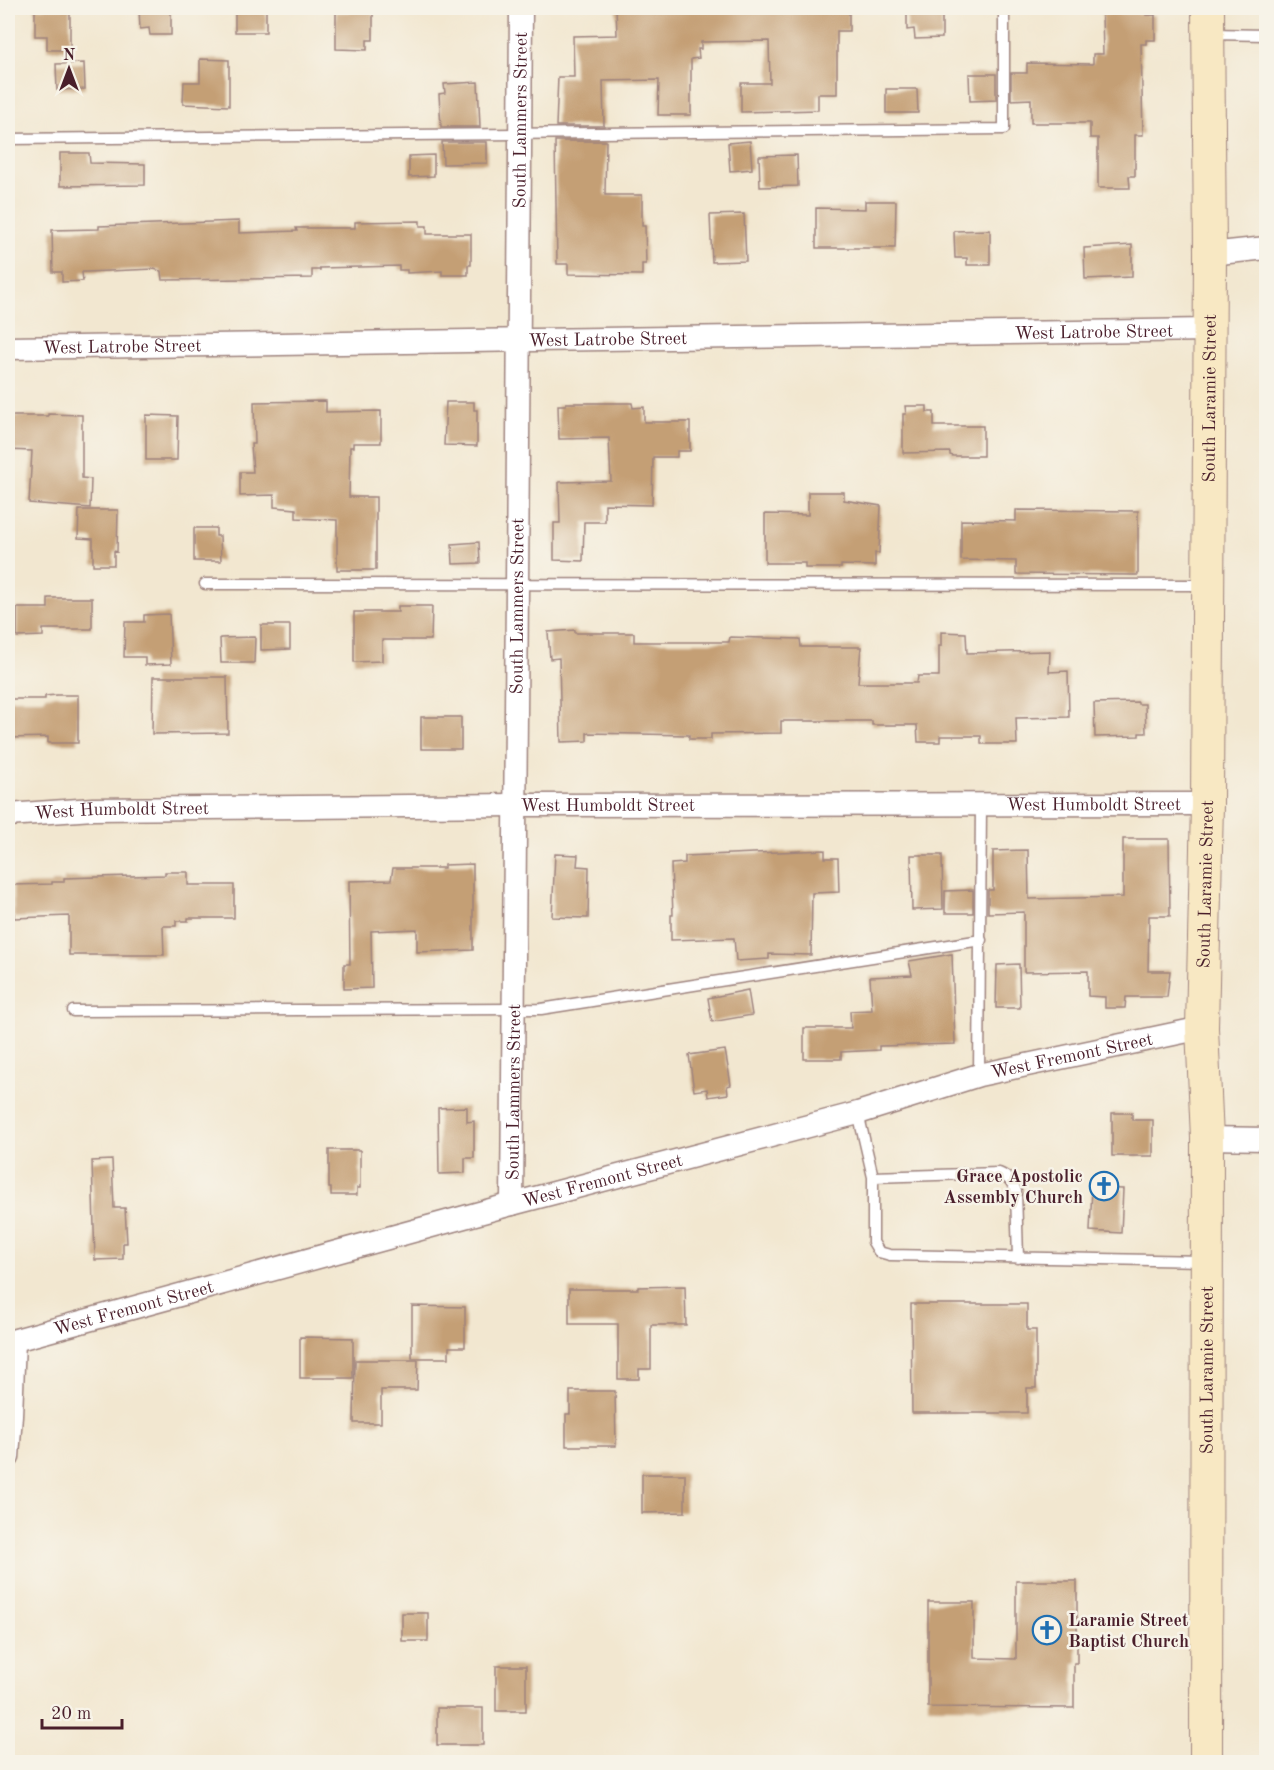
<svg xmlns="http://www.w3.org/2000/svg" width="1274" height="1770" viewBox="0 0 1274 1770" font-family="'Old Standard TT',serif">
  <rect width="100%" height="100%" fill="#f7f3e8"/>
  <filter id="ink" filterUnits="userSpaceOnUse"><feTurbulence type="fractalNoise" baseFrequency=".0167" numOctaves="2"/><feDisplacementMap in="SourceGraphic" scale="12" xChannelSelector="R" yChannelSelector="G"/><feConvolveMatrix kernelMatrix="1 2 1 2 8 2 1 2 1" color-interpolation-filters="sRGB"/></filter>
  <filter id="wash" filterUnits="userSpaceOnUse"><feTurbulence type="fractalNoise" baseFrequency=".008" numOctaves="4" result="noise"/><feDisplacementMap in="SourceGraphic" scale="24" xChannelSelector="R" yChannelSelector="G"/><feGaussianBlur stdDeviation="1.35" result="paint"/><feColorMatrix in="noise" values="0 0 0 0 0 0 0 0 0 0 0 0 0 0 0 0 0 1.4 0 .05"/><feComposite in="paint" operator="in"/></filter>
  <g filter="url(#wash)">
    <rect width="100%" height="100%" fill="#f2e7d0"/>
    <g id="blocks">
      <path fill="#c49f74" d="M 35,8 L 70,8 L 70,50 L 47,50 L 47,36 L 35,36 Z
        M 139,8 L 171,8 L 171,35 L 150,35 L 149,28 L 140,29 Z
        M 235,8 L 266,8 L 266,32 L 235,32 Z
        M 616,8 L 747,8 L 747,10 L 849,8 L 849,31 L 837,31 L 837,94 L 818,94 L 818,110 L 741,112 L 741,83 L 770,83 L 769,41 L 701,42 L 701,49 L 698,49 L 699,58 L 691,59 L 691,115 L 658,115 L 659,80 L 603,81 L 604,126 L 556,126 L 558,77 L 574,77 L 573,36 L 617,35 Z
        M 907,8 L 942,8 L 942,38 L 915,39 L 914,29 L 907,30 Z
        M 336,12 L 373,12 L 373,40 L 367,40 L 367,50 L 336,49 Z
        M 1102,13 L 1146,13 L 1146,15 L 1155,15 L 1155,40 L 1146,40 L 1146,44 L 1141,44 L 1143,135 L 1135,135 L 1135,176 L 1129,176 L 1130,188 L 1098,188 L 1098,138 L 1090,138 L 1090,123 L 1031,123 L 1031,99 L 1011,100 L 1011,73 L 1027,73 L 1027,63 L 1093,64 L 1093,54 L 1103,54 Z
        M 200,59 L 229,60 L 229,106 L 183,104 L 184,82 L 200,82 Z
        M 84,63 L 85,89 L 57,90 L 56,64 Z
        M 969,74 L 996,74 L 996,100 L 970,101 Z
        M 478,82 L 480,127 L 441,127 L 439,94 L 445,93 L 444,84 Z
        M 886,89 L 917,89 L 918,113 L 886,113 Z
        M 555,141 L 606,141 L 605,195 L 642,195 L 642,226 L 645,226 L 646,264 L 642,264 L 642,275 L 568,274 L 568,264 L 557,264 Z
        M 750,141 L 752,169 L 730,171 L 728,143 Z
        M 442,142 L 487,142 L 487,163 L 443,164 Z
        M 60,153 L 89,153 L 90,163 L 145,164 L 145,185 L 60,186 Z
        M 434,155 L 434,176 L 409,177 L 409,156 Z
        M 797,155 L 798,186 L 760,187 L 759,156 Z
        M 865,201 L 896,201 L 895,248 L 816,248 L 816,208 L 865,209 Z
        M 744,214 L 746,261 L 712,262 L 710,215 Z
        M 239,221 L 239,233 L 297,231 L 296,228 L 355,228 L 355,222 L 420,221 L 420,226 L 427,226 L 427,234 L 471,234 L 471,265 L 468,265 L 468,275 L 442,275 L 442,271 L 407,273 L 407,270 L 399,270 L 399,266 L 320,268 L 320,270 L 312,270 L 312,278 L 247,279 L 162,280 L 161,271 L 154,269 L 86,272 L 82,272 L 83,281 L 62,282 L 62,272 L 53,272 L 52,230 L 99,229 L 99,226 Z
        M 990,230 L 990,265 L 967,265 L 967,258 L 955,258 L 954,231 Z
        M 1132,245 L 1132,277 L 1085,279 L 1084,248 Z
        M 326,401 L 326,412 L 381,411 L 381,443 L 353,443 L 353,447 L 350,447 L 349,497 L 376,497 L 376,570 L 337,570 L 337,520 L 296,518 L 296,509 L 274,507 L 274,495 L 240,496 L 240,472 L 253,472 L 251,444 L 255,444 L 254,402 Z
        M 446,402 L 474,402 L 474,410 L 477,410 L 477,446 L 444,445 Z
        M 566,403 L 632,403 L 633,408 L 644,407 L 644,422 L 690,422 L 690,451 L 677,451 L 677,457 L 653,457 L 652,505 L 605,504 L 605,522 L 584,522 L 583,561 L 554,560 L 554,523 L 560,523 L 559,482 L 611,481 L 609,438 L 559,439 L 558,405 L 566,405 Z
        M 905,406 L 927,406 L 927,412 L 934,412 L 934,426 L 983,426 L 983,456 L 953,456 L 950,455 L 950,452 L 903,453 L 903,414 L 906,414 Z
        M 48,414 L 82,415 L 82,478 L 91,479 L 90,508 L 29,503 L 32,451 L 8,450 L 8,416 L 48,416 Z
        M 146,415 L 178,416 L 177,460 L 146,460 Z
        M 808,492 L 844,492 L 844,500 L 881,506 L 879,553 L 875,553 L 875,566 L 841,565 L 841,568 L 805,568 L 805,563 L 765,563 L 765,514 L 808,515 Z
        M 79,510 L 118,510 L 117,552 L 114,551 L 114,565 L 93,565 L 93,539 L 78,538 Z
        M 1016,510 L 1138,511 L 1138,575 L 1016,574 L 1016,561 L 961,560 L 961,520 L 1016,521 Z
        M 194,528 L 216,528 L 216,536 L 220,536 L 221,561 L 194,561 Z
        M 479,542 L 480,563 L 453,564 L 452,544 Z
        M 48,598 L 92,598 L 92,629 L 43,629 L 43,636 L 17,637 L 17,608 L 48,608 Z
        M 398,606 L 432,606 L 431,640 L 382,640 L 382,661 L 354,662 L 354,612 L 398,612 Z
        M 169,614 L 171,664 L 145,665 L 145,657 L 124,657 L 125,622 L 144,622 L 144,615 Z
        M 261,625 L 290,625 L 290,649 L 261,650 Z
        M 575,630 L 575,633 L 634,633 L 634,642 L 729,642 L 730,637 L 800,639 L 801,647 L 861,647 L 858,683 L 917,683 L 918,676 L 939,676 L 939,646 L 941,646 L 941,632 L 966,633 L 967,653 L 1050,651 L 1049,672 L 1068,671 L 1069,717 L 1016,718 L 1017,744 L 981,744 L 981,736 L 940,736 L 940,742 L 918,742 L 917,725 L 872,725 L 872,721 L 781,721 L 781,733 L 711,734 L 711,739 L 689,739 L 689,735 L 587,733 L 587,741 L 561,742 L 559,658 L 550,659 L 548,632 Z
        M 255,637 L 254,663 L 221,663 L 220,638 Z
        M 153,677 L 227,677 L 228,733 L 152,734 Z
        M 57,695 L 78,695 L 78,743 L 48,743 L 48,737 L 8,738 L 8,699 L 45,699 L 45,696 Z
        M 1138,702 L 1138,704 L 1145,704 L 1146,733 L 1139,733 L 1139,736 L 1095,737 L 1094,703 Z
        M 421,717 L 461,717 L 461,749 L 421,749 Z
        M 1123,839 L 1169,839 L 1170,916 L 1149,916 L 1148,971 L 1170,971 L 1167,997 L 1126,997 L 1125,1008 L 1105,1008 L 1105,997 L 1088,996 L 1088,971 L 1024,972 L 1024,912 L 988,913 L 988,890 L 993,890 L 993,851 L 1028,850 L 1029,899 L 1123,897 Z
        M 825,850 L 825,858 L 838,858 L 839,892 L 812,893 L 811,955 L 769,954 L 769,959 L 736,961 L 734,938 L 671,940 L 671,915 L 673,915 L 671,864 L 685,863 L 685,856 Z
        M 555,854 L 578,855 L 577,866 L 589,867 L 588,918 L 552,917 Z
        M 911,855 L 942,855 L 943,909 L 912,910 Z
        M 473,864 L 473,950 L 417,952 L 417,929 L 371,931 L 372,988 L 344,989 L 344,964 L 350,964 L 349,881 L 391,880 L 393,868 L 444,868 L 444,865 Z
        M 165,872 L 188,872 L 188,885 L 234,885 L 234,918 L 188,918 L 188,921 L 176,921 L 176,926 L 163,926 L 164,955 L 69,955 L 69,916 L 14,918 L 13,885 L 52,884 L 52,882 L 64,882 L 64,878 L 165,875 Z
        M 973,890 L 973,913 L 945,913 L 945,891 Z
        M 952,954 L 955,1044 L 879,1046 L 879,1050 L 841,1052 L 841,1059 L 804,1059 L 804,1028 L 851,1028 L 850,1011 L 872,1010 L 870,977 L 912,975 L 909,961 Z
        M 1019,964 L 1020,1008 L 996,1008 L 997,965 Z
        M 748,990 L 752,1015 L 712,1022 L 708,998 Z
        M 725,1050 L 731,1085 L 727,1086 L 728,1094 L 708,1097 L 707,1089 L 694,1091 L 689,1055 Z
        M 467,1107 L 467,1122 L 474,1121 L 474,1158 L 465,1158 L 465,1173 L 439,1174 L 438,1108 Z
        M 1112,1113 L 1132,1113 L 1132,1120 L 1153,1120 L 1153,1156 L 1112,1156 Z
        M 329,1150 L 360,1150 L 360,1188 L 357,1188 L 357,1195 L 331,1195 L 331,1188 L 329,1188 Z
        M 112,1160 L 114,1208 L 125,1208 L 127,1243 L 123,1243 L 123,1259 L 95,1260 L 92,1161 Z
        M 1092,1188 L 1123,1189 L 1121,1233 L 1090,1231 Z
        M 685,1286 L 686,1325 L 651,1325 L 651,1369 L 639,1369 L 639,1379 L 618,1379 L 618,1324 L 569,1324 L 569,1289 L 638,1289 L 638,1287 Z
        M 911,1304 L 1027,1304 L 1027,1330 L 1036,1330 L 1036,1388 L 1027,1388 L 1027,1413 L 912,1413 Z
        M 412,1306 L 465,1307 L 465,1347 L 449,1347 L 449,1358 L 412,1358 Z
        M 300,1337 L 353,1338 L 353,1378 L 300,1378 Z
        M 355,1360 L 418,1360 L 417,1390 L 381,1390 L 381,1423 L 354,1423 Z
        M 570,1391 L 615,1391 L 616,1446 L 566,1446 L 566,1414 L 570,1414 Z
        M 642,1474 L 685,1474 L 685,1512 L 642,1513 Z
        M 1016,1581 L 1077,1581 L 1077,1663 L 1074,1663 L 1074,1708 L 928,1707 L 928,1602 L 974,1602 L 974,1658 L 1016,1659 Z
        M 402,1613 L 428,1613 L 428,1641 L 402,1641 Z
        M 496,1666 L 526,1666 L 526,1711 L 496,1711 Z
        M 437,1708 L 483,1708 L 483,1745 L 437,1745 Z"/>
    </g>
  </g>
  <g filter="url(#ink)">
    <use href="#blocks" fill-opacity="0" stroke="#9e837e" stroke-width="1.5"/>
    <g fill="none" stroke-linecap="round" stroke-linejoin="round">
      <g stroke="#9e837e" stroke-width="13">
        <path id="lane" d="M 1210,34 L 1266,35
          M 8,139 L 1004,129 L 1004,8
          M 205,584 L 1204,585
          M 73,1011 L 541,1009 L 981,940
          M 979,1075 L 981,804
          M 858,1113 L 873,1177 L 873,1242 L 879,1252 L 890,1255 L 1204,1261
          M 873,1177 L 999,1173 C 1008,1177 1012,1181 1016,1191 L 1018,1258"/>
      </g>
      <g stroke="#9e837e" stroke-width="25">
        <g id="street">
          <path d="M 1210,254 L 1266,248"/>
          <path id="s1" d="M 8,348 L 1209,330"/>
          <path id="s2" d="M 8,815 L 93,809 L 517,805 L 1207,804"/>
          <path d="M 1207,1138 L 1266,1139"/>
          <path id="s3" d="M 512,1204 C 517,805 517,407 521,8"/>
          <path id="s4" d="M 8,1342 L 512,1204 L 858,1113 L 979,1075 L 1202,1028"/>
          <path d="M 8,1457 L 11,1415 L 14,1341"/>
        </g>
      </g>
      <g stroke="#9e837e" stroke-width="34">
        <g id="secondary">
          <path id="s5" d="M 1206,1762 L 1207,1138 L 1202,1028 L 1207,804 L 1210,254 L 1208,8"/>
        </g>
      </g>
      <use href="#lane" stroke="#fff" stroke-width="10"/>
      <use href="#street" stroke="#fff" stroke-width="22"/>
      <use href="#secondary" stroke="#f8e8c3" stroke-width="32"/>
    </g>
  </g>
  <defs>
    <g id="church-ring" transform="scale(1.5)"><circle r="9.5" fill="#f7f3e8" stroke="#1f6fb2" stroke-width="1.5"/><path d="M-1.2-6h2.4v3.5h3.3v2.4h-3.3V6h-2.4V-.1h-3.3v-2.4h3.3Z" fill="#1f6fb2"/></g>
  </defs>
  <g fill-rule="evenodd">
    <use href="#church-ring" x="1104" y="1186"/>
    <use href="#church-ring" x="1047" y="1630"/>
  </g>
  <g text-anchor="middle" stroke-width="5" stroke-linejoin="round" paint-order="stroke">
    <g font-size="18" fill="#4a1f2b" stroke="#f7f3e8">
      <text dy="6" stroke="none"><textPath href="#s3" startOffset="1084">South Lammers Street</textPath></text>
      <text dy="6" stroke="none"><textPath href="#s1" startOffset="1086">West Latrobe Street</textPath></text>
      <text dy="6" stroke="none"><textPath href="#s1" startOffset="600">West Latrobe Street</textPath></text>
      <text dy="6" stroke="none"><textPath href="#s1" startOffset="114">West Latrobe Street</textPath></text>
      <text dy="6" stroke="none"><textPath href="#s5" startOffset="1364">South Laramie Street</textPath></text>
      <text dy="6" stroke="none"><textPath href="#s3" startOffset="598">South Lammers Street</textPath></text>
      <text dy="6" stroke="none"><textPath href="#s2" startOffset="1086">West Humboldt Street</textPath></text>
      <text dy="6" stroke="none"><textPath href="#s2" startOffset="600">West Humboldt Street</textPath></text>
      <text dy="6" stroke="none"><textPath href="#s2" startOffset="114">West Humboldt Street</textPath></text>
      <text dy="6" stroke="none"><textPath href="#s5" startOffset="878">South Laramie Street</textPath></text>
      <text dy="6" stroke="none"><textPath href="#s4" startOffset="1102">West Fremont Street</textPath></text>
      <text dy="6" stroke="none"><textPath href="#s3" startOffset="112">South Lammers Street</textPath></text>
      <text dy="6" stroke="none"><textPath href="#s4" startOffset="616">West Fremont Street</textPath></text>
      <text dy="6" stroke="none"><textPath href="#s4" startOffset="130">West Fremont Street</textPath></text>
      <text dy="6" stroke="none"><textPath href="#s5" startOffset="392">South Laramie Street</textPath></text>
    </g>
    <g font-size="18" font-weight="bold" fill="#4a1f2b" stroke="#f7f3e8" text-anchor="end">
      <text x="1083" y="1182">Grace Apostolic<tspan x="1083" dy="21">Assembly Church</tspan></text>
      <text x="1068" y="1626" text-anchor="start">Laramie Street<tspan x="1068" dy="21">Baptist Church</tspan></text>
    </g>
  </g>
  <rect width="1274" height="1770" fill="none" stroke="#f7f3e8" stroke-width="30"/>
  <g transform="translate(69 69)" stroke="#f7f3e8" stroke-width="4.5" paint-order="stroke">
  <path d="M0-4.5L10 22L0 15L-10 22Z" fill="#4a1f2b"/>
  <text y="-9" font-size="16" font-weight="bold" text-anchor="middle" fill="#4a1f2b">N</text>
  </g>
  <path d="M42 1719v9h80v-9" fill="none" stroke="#4a1f2b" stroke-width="3"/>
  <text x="51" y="1719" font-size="18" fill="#4a1f2b" stroke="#f7f3e8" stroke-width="4.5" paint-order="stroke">20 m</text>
</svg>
